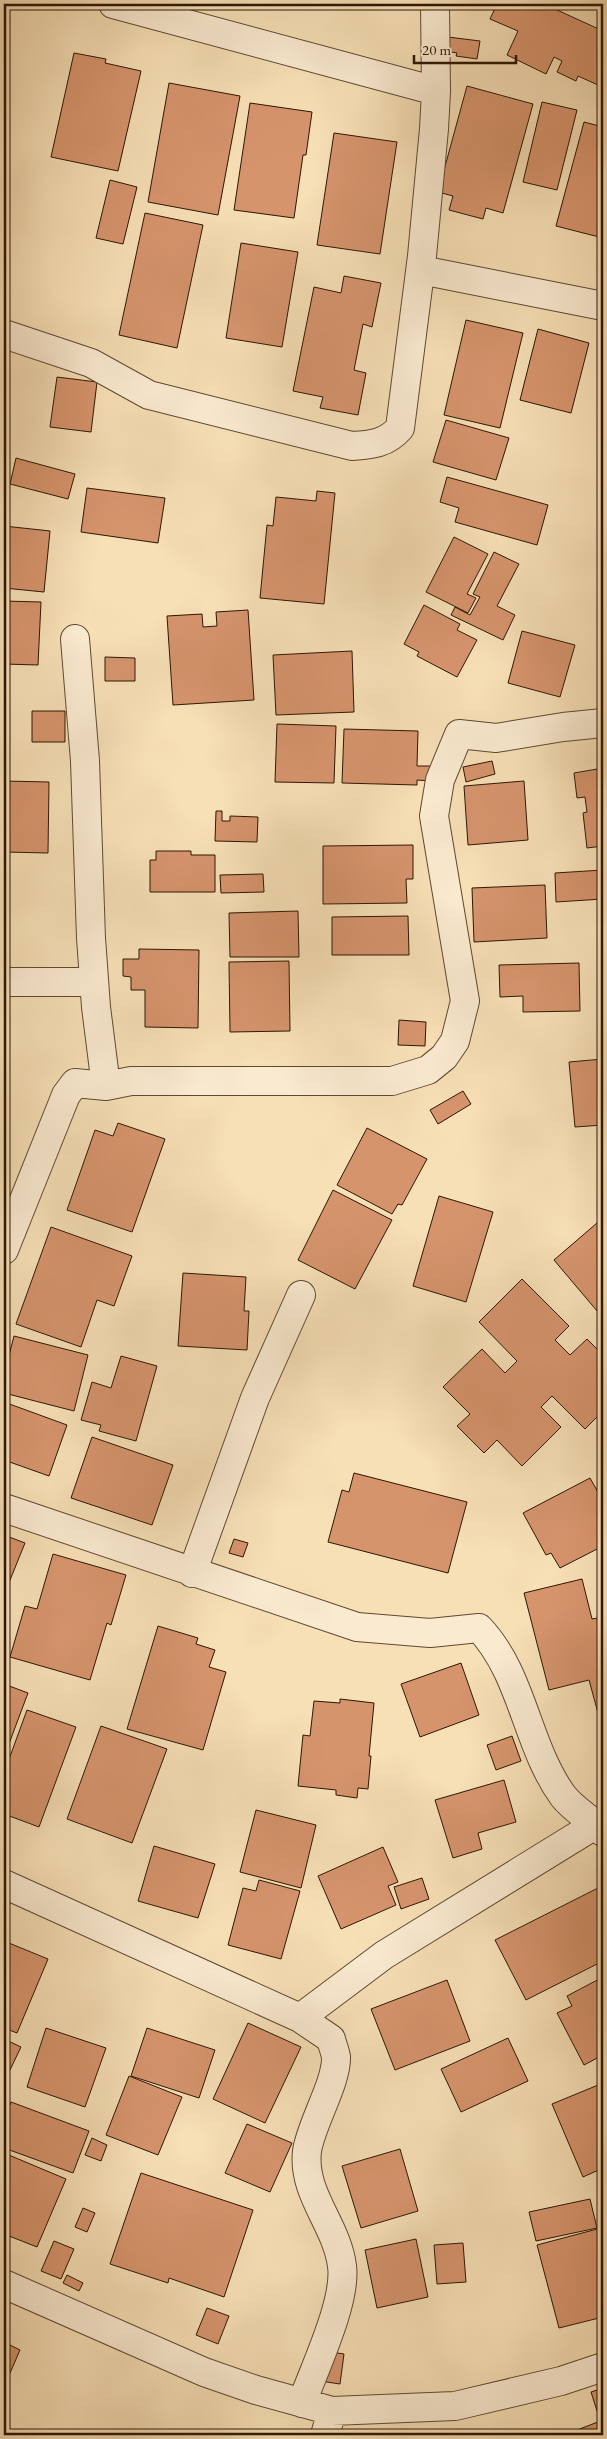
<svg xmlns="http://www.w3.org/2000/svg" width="607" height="2439" viewBox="0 0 607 2439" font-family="'EB Garamond',serif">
  <rect width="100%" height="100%" fill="#f7dfb6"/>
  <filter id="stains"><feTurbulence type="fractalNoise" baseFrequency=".004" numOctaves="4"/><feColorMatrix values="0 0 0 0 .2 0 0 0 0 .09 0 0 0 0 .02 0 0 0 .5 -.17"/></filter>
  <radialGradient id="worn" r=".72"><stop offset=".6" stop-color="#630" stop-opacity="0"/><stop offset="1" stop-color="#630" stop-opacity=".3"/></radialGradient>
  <path fill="#d6946d" stroke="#2c1704" d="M 497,4 L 544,4 L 603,31 L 603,83 L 600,82 L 598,85 L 578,76 L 576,81 L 557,72 L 562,61 L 554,57 L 546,74 L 507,55 L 518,31 L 490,19 Z
    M 448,37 L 480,41 L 477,59 L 456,56 L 457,53 L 446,51 Z
    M 74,53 L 106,59 L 105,63 L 141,71 L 118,171 L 51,157 Z
    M 169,83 L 240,96 L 218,215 L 148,202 Z
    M 467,86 L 533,104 L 503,213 L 486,208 L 483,219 L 449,210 L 453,196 L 438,192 Z
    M 542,102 L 577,110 L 557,190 L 523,182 Z
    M 250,103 L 312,112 L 306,155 L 303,155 L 294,218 L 234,210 Z
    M 584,122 L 603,127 L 603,238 L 556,226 Z
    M 334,133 L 397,142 L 380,254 L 317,245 Z
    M 110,180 L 137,187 L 123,244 L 96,238 Z
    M 145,213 L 203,225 L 177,348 L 119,335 Z
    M 241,243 L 298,252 L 282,347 L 226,338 Z
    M 344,276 L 381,283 L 372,327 L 363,324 L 354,370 L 366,373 L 358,415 L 320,408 L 323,397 L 293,391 L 314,287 L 341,293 Z
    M 466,320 L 523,333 L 500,428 L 444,415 Z
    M 538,329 L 589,343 L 571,413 L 520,400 Z
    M 57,377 L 97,382 L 91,432 L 50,427 Z
    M 446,420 L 509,438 L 496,480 L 433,462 Z
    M 16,458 L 75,474 L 68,499 L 10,484 Z
    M 447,477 L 548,505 L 537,545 L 455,522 L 459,508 L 440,502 Z
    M 87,488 L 165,498 L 158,543 L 81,532 Z
    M 317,491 L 335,493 L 324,604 L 260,598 L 267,525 L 273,526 L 276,497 L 316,501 Z
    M 4,526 L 50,531 L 44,592 L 4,588 Z
    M 454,537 L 488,554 L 467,594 L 476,598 L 468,613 L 426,592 Z
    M 494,552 L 519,564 L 497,606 L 515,615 L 503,640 L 451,615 L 455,607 L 470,615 L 480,597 L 473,594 Z
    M 4,601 L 41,602 L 38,665 L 4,664 Z
    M 424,605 L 460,624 L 457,630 L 477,640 L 457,677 L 417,656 L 419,652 L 404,644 Z
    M 248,610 L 254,700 L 173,705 L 167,616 L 202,614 L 203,627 L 217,626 L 216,612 Z
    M 522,631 L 575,645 L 560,697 L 508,683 Z
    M 352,651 L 354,712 L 276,715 L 273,655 Z
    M 105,657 L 135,658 L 135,681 L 105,681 Z
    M 32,711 L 65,711 L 65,742 L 32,742 Z
    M 277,724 L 336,726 L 334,783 L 275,782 Z
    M 344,729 L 418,731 L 417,766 L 432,766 L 432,781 L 417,780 L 417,785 L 342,783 Z
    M 492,761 L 495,774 L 466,782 L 463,767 Z
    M 603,768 L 603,846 L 587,848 L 583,813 L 587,812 L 585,797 L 577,798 L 574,773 Z
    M 4,781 L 49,782 L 48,853 L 4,852 Z
    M 524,781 L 528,840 L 468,845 L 464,786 Z
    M 216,811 L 222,811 L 222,821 L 230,821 L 230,816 L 258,817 L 257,842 L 215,841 Z
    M 413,845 L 413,879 L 406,879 L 407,903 L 323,904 L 323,846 Z
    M 156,851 L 191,851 L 191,855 L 215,855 L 215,892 L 150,892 L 150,860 L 156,860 Z
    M 603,870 L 603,899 L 556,902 L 555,873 Z
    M 263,874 L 264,892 L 221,893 L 220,875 Z
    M 545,885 L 547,938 L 474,942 L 472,888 Z
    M 298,911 L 299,957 L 230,957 L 229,913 Z
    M 408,916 L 409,955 L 332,955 L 332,917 Z
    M 139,949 L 199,950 L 198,1028 L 145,1027 L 145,990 L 131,990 L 131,977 L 123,976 L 123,959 L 139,959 Z
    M 289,961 L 290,1031 L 230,1032 L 229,962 Z
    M 579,963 L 580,1011 L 523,1012 L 523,996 L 500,997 L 499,965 Z
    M 399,1020 L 426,1022 L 425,1046 L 398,1045 Z
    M 603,1059 L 603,1125 L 575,1127 L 569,1062 Z
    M 463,1091 L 471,1104 L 438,1124 L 430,1110 Z
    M 118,1123 L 165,1139 L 132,1232 L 67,1210 L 95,1130 L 113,1136 Z
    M 367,1128 L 427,1159 L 402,1205 L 398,1204 L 392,1214 L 337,1185 Z
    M 333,1190 L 392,1220 L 355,1289 L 298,1260 Z
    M 439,1196 L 493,1212 L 466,1302 L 413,1286 Z
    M 597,1223 L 603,1231 L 603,1318 L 554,1260 Z
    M 51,1227 L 132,1256 L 114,1306 L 97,1300 L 81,1347 L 16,1324 Z
    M 183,1273 L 246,1277 L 244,1311 L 249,1311 L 247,1350 L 178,1346 Z
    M 522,1279 L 569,1326 L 555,1340 L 570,1355 L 587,1339 L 603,1355 L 603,1411 L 585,1429 L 552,1396 L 541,1407 L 561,1427 L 522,1466 L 497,1440 L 484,1453 L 457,1426 L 470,1414 L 443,1387 L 482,1349 L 505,1373 L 517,1361 L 479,1322 Z
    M 14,1336 L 88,1355 L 74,1411 L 4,1393 L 4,1375 Z
    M 121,1356 L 157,1366 L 136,1441 L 99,1431 L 101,1425 L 81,1420 L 92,1382 L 111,1388 Z
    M 4,1402 L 67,1425 L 49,1476 L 4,1460 Z
    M 92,1437 L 173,1465 L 152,1525 L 71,1498 Z
    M 354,1473 L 467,1502 L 448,1573 L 328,1542 L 342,1490 L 349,1492 Z
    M 590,1478 L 603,1501 L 603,1546 L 560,1568 L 551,1553 L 546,1555 L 523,1513 Z
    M 4,1535 L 25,1543 L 8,1585 L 4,1584 Z
    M 234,1539 L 248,1543 L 243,1557 L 229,1553 Z
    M 53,1554 L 126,1575 L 111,1625 L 107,1623 L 90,1680 L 10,1657 L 25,1606 L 37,1609 Z
    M 582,1579 L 592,1619 L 603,1617 L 603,1712 L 598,1713 L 589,1680 L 549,1690 L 524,1593 Z
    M 158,1626 L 198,1638 L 196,1644 L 215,1650 L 209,1667 L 226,1672 L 203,1750 L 127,1729 Z
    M 461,1663 L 479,1715 L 420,1737 L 401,1684 Z
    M 4,1684 L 28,1693 L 4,1757 Z
    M 340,1699 L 374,1703 L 369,1756 L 371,1756 L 368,1789 L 358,1788 L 357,1798 L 336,1795 L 336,1790 L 298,1786 L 303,1735 L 310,1736 L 314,1701 L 340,1703 Z
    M 27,1710 L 76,1727 L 39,1827 L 4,1814 L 4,1773 Z
    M 101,1726 L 167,1749 L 132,1843 L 67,1819 Z
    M 512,1736 L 521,1761 L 496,1770 L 487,1745 Z
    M 504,1780 L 516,1822 L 478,1833 L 482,1849 L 453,1858 L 435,1800 Z
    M 256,1810 L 316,1825 L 301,1888 L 240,1872 Z
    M 154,1846 L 215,1864 L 198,1918 L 138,1901 Z
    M 383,1847 L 398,1882 L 388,1886 L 396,1905 L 341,1929 L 318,1876 Z
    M 422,1878 L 429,1899 L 401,1909 L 394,1887 Z
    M 259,1880 L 300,1891 L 281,1959 L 228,1945 L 243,1888 L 256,1891 Z
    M 598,1888 L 603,1899 L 603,1961 L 526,2000 L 495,1940 Z
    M 4,1941 L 48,1959 L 17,2033 L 4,2028 Z
    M 603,1977 L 603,2055 L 584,2065 L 557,2013 L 572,2006 L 567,1996 Z
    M 447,1980 L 470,2041 L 395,2070 L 371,2009 Z
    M 248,2023 L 301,2047 L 265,2123 L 213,2099 Z
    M 46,2028 L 106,2048 L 85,2107 L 27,2087 Z
    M 147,2028 L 215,2050 L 199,2098 L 131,2076 Z
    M 508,2038 L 528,2081 L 461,2112 L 441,2069 Z
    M 4,2039 L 21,2047 L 8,2074 L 4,2072 Z
    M 129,2076 L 182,2097 L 158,2155 L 106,2135 Z
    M 603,2083 L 603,2168 L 583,2177 L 552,2104 Z
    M 11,2102 L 89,2131 L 73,2173 L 4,2148 L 4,2121 Z
    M 247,2124 L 292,2143 L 270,2192 L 225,2173 Z
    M 92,2138 L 107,2145 L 101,2161 L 85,2155 Z
    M 400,2149 L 418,2211 L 361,2228 L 342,2166 Z
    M 4,2153 L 66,2179 L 37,2247 L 4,2234 Z
    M 141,2173 L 253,2210 L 224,2297 L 169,2278 L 168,2283 L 110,2264 Z
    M 590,2199 L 597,2228 L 536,2241 L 529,2212 Z
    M 83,2208 L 95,2213 L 87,2232 L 75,2227 Z
    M 601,2228 L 603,2237 L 603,2317 L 559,2328 L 537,2245 Z
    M 416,2239 L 428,2297 L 377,2308 L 365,2250 Z
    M 54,2241 L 74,2249 L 61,2279 L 41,2271 Z
    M 463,2243 L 466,2282 L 437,2284 L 434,2245 Z
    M 67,2275 L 83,2283 L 79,2291 L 63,2283 Z
    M 207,2308 L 229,2316 L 218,2344 L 196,2335 Z
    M 4,2342 L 20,2350 L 4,2387 Z
    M 325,2351 L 344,2354 L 340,2384 L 320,2381 Z
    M 603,2388 L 603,2413 L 598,2414 L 591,2392 Z
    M 603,2420 L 603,2435 L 564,2435 Z"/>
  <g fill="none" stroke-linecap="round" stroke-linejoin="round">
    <g stroke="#5f4930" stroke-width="30">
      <path id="minor" d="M 113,4 L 436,91
        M 421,270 L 603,306
        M 4,334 L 91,363 L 149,395 L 352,446 C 372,445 387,443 400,428 L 422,256 L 434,129 L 436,91 L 435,4
        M 75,639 L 85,761 L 91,938 L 96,1007 L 106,1086
        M 4,982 L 94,982
        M 4,1250 L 66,1095 L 75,1083 L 106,1086 L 131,1081 L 392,1081 L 428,1070 L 444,1057 L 455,1041 L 465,1001 L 434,816 L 440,780 L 459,734 L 496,738 L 563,727 L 603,723
        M 4,1508 L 357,1627 L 430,1633 L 479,1628 C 523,1674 526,1745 563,1796 C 574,1810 591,1819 603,1832
        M 192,1573 L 255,1398 L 301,1295
        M 4,1884 L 300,2018 L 331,2039 C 332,2044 335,2051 336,2057 C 337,2082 311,2124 307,2151 C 302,2194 337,2225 342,2266 C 347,2301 314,2369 302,2403
        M 300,2018 L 384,1955 L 603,1820
        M 4,2284 L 204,2372 L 256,2390 L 332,2411 L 455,2406 L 561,2381 L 603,2367
        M 325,2435 L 332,2411"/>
    </g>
    <use href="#minor" stroke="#faead0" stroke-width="28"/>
  </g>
  <rect width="607" height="2439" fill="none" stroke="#f7dfb6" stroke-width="20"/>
  <rect x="5" y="5" width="597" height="2429" fill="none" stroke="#2c1704" stroke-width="2.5"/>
  <rect x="10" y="10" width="587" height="2419" fill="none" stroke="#2c1704"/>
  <path d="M414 55v8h102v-8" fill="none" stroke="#2c1704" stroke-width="2.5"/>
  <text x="422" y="55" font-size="15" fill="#2c1704" stroke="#faead0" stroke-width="4" paint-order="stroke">20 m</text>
  <rect width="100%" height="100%" filter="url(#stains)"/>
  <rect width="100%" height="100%" fill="url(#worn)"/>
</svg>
